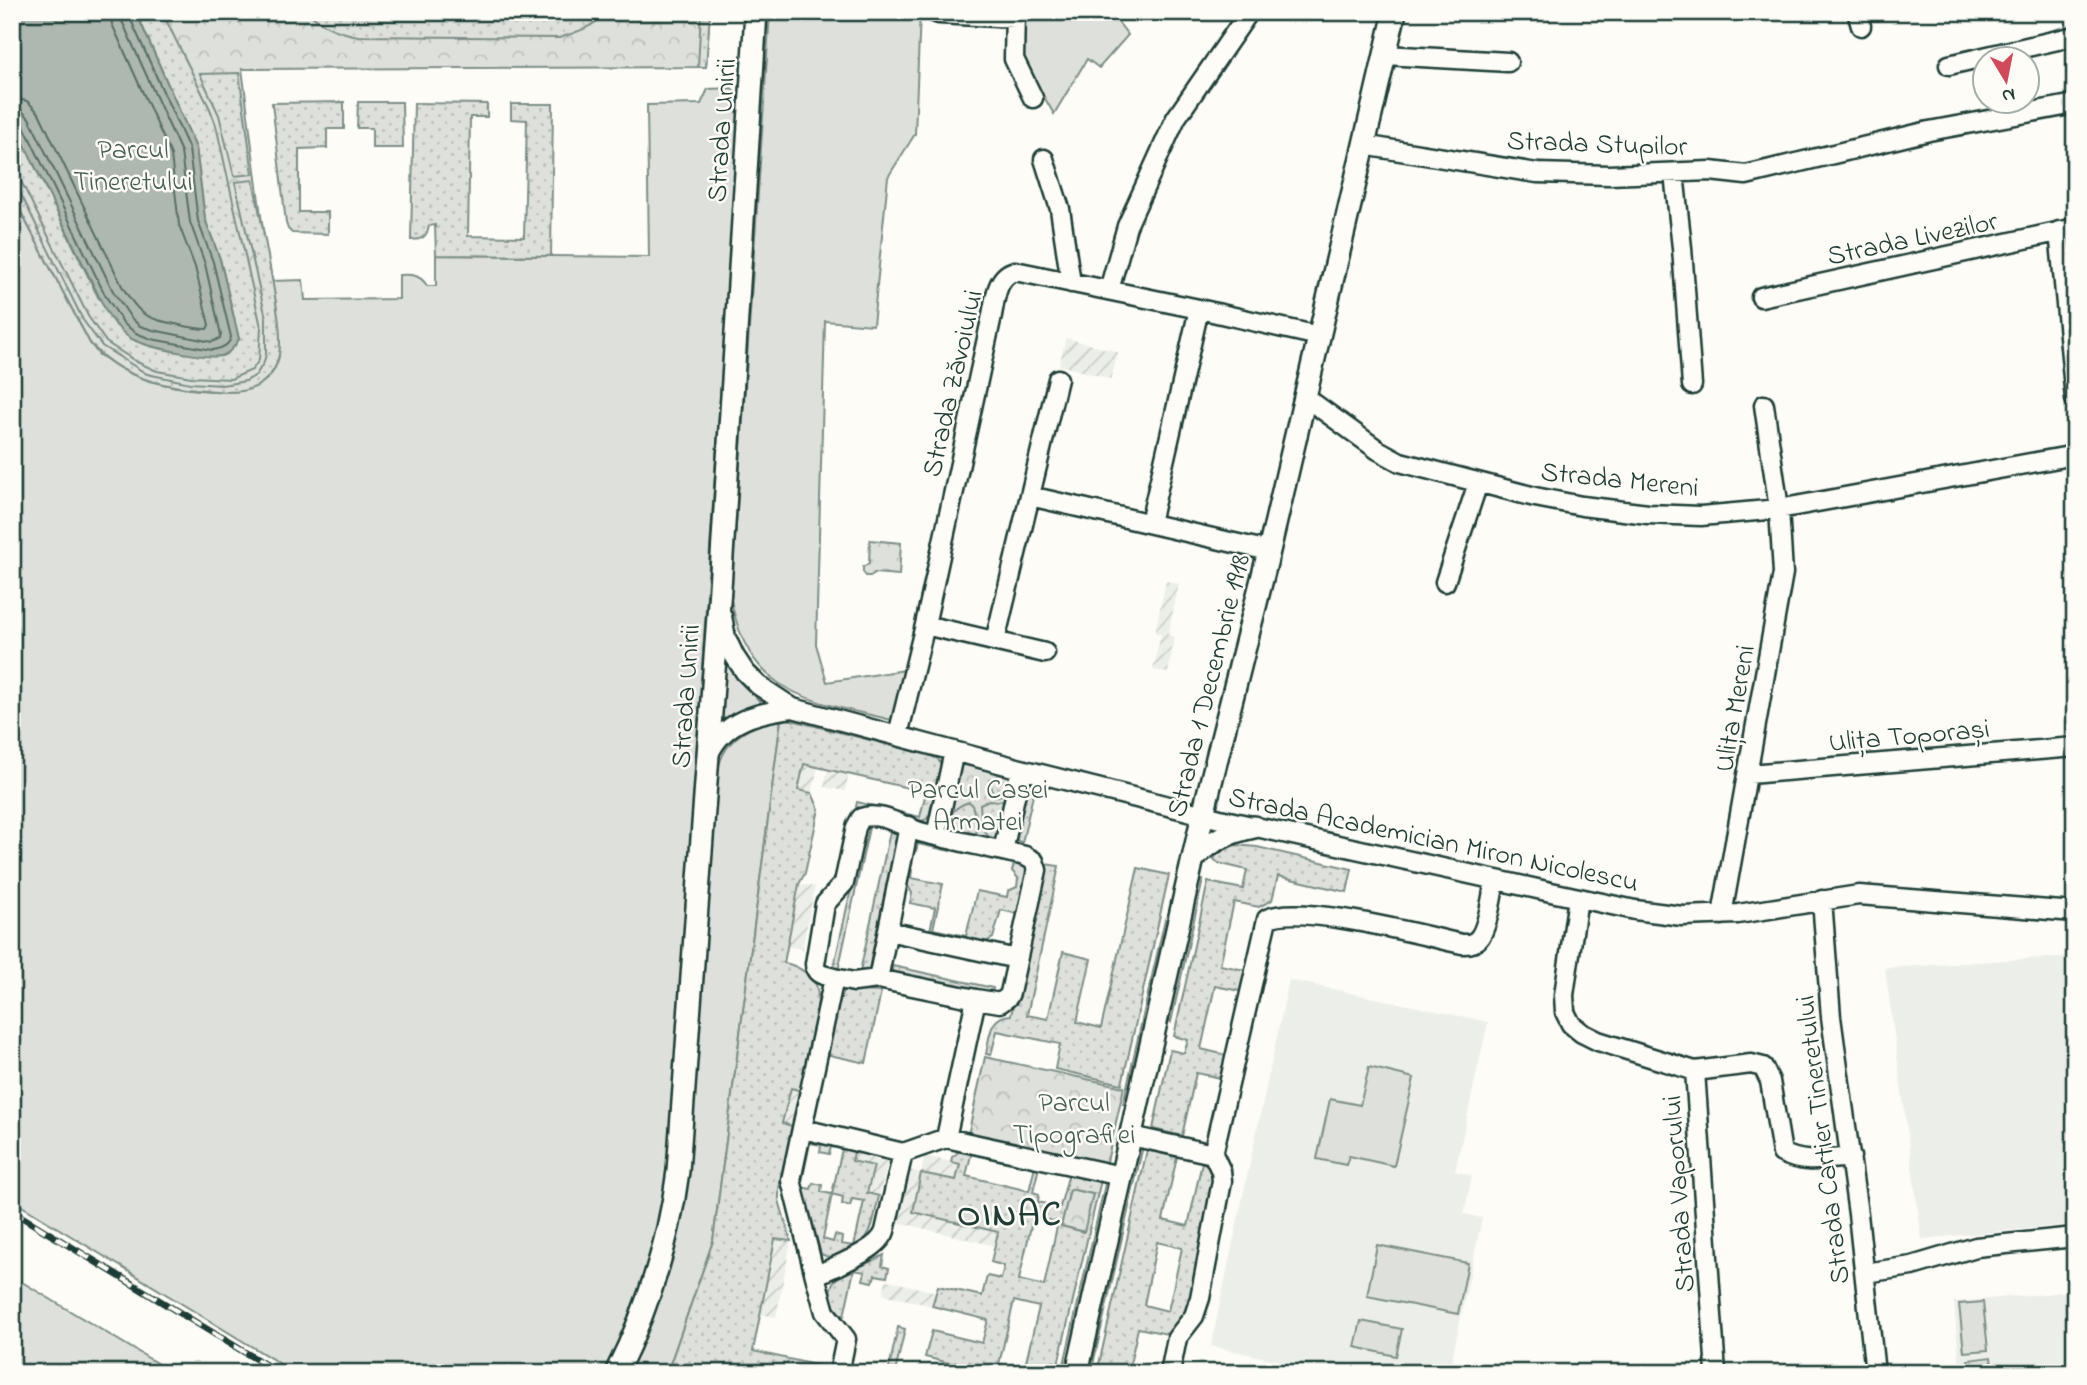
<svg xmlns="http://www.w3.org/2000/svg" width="2087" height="1385" viewBox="0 0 2087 1385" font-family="'Indie Flower',sans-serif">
  <defs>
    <pattern id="industrial-furrows" width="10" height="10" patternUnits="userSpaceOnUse" patternTransform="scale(1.75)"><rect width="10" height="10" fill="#eceee9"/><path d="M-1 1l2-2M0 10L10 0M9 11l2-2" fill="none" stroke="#cacdc8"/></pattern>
    <pattern id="park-crowns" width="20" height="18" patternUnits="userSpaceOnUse" patternTransform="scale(1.75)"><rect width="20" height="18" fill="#dde0db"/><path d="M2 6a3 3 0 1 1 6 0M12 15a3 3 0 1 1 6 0" fill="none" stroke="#bdc1bd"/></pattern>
    <pattern id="garden-dots" width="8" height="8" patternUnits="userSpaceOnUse" patternTransform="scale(1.75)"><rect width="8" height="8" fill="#dde0db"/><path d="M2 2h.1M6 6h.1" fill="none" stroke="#bdc1bd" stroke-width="1.8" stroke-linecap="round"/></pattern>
  </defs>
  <rect width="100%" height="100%" fill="#fdfcf7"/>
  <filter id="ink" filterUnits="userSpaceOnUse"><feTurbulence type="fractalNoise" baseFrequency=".0143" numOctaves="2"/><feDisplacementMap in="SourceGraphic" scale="14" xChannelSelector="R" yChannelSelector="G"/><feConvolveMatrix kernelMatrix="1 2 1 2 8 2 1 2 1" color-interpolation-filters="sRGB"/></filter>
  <g filter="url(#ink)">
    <path fill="#eceee9" d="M 2075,956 L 2075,1224 L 1922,1239 L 1885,968 Z
      M 1289,980 L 1488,1022 L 1455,1171 L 1472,1176 L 1464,1214 L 1482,1218 L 1449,1373 L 1335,1373 L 1211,1346 Z
      M 2075,1291 L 2075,1373 L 1960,1373 L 1954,1302 Z"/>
    <path fill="url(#industrial-furrows)" d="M 1066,338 L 1118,352 L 1111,379 L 1059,365 Z
      M 1166,581 L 1179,584 L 1168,635 L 1175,637 L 1168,673 L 1153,670 L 1161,634 L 1155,632 Z
      M 804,764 L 818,767 L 812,793 L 798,790 Z
      M 828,769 L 849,774 L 845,791 L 824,787 Z
      M 799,884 L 815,887 L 802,949 L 787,946 Z
      M 791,1088 L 801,1091 L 792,1126 L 782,1123 Z
      M 855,1146 L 877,1151 L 875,1159 L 888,1162 L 879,1196 L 867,1193 L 852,1161 Z
      M 925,1156 L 960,1164 L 956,1180 L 921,1173 L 913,1212 L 998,1233 L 995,1246 L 897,1222 L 909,1170 L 921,1173 Z
      M 775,1238 L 791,1241 L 776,1317 L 760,1314 Z
      M 886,1280 L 936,1292 L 932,1306 L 883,1294 Z"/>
    <path fill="#dde0db" stroke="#7e8e88" stroke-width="2" d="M 770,12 L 920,12 L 915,134 L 888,177 L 873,325 L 825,321 L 816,644 L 827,682 L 905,670 L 892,720 C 810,700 750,697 731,600 Z
      M 1031,12 L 1110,12 L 1128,35 L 1099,68 L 1087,59 L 1054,114 L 1022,59 L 1020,21 L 1031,21 Z
      M 732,88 L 740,98 L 681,984 L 664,1204 L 645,1280 L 629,1323 L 603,1373 L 295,1373 L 12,1200 L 12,195 L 90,343 L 99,355 L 149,381 L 178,387 L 215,391 L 279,356 L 278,320 L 272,281 L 303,280 L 305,300 L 399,299 L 399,275 C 412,274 421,275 427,286 L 436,286 L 436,255 L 649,257 L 647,105 L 701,104 L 708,89 Z
      M 724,664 L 730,666 L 761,703 L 725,723 L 721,722 Z
      M 781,719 L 713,1241 L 667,1373 L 629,1373 L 647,1333 L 669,1271 L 685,1199 L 718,770 C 724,738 750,725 781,719 Z
      M 1203,880 L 1171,1022 L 1167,1016 L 1198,882 Z
      M 1165,919 L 1169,922 L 1127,1105 L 1123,1104 Z
      M 1369,1067 L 1414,1078 L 1394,1166 L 1349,1156 L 1346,1165 L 1317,1159 L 1330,1099 L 1360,1105 Z
      M 1143,1146 L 1091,1373 L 1087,1373 L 1138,1148 Z
      M 1105,1184 L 1108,1191 L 1066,1373 L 1062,1373 Z
      M 1377,1245 L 1468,1263 L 1458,1314 L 1367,1296 Z
      M 12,1276 L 173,1373 L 12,1373 Z
      M 1983,1302 L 1988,1350 L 1964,1352 L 1959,1304 Z
      M 1361,1321 L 1402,1329 L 1396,1356 L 1355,1347 Z"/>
    <path fill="url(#park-crowns)" stroke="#7e8e88" stroke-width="2" d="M 12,12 L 710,12 L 706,67 L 242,69 C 250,127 256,185 265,243 C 271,279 281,316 279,353 C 279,359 275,368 272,373 C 255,397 224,392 199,390 C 157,385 118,376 90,343 L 12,195 Z
      M 870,540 L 901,543 L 899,575 L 874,573 L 871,576 L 866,576 L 863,572 L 863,567 L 869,563 Z
      M 961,764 L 1009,775 L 1013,777 L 999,843 L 944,831 L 957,765 Z
      M 985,1057 L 1124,1087 L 1106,1166 L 968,1135 Z
      M 1070,1189 L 1093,1194 L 1085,1232 L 1061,1226 Z
      M 1991,1357 L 1993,1373 L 1969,1373 L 1968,1360 Z"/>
    <path fill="url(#garden-dots)" stroke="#7e8e88" stroke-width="2" fill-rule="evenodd" d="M 136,12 L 162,12 L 210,109 L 216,125 L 261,327 L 259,360 L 252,370 L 231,379 L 191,377 L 157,371 L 137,362 L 106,342 L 88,316 L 12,163 L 12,119 L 99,299 L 239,339 L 220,259 L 205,219 L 196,148 Z
      M 308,12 L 607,12 C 593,27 578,32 559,38 L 358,36 C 338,32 323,27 308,12 Z
      M 701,12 L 710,12 L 706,67 L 698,67 Z
      M 239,73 L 253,174 L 234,176 L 219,115 L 200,74 Z
      M 344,102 L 344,129 L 327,129 L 327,148 L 299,149 L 299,212 L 328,212 L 328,234 L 292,233 L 288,229 L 286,223 L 272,103 Z
      M 358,102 L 402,102 L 403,148 L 372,148 L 372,128 L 357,128 Z
      M 414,103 L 487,104 L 487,117 L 470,117 L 468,236 L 524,237 L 527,120 L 511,119 L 511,104 L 553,104 L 551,256 L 436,255 L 435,225 L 429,226 C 427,237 421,240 411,240 Z
      M 12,176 L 83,320 L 102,346 L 147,374 L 190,383 L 222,385 L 246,381 L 256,375 L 264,362 L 266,354 L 266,318 L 235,182 L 253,180 C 261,219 269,258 275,297 C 278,315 282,337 279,355 C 277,366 271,376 263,382 C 244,397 217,391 195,389 C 155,385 117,375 90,343 L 12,195 Z
      M 784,718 L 928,755 L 938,759 L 941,765 L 929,816 L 927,819 L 919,822 L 856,807 L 857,802 L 920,817 L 926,792 L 804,764 L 798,790 L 812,793 L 819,809 L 805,873 L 799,884 L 784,963 C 796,965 808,972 815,983 C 825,998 805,1070 801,1091 L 791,1088 L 782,1123 L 792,1126 L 779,1188 L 779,1200 L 791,1241 L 775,1239 L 753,1351 L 829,1368 L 828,1373 L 667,1373 L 713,1241 L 781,719 Z
      M 1003,773 L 1013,777 L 1011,792 L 998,796 L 992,794 L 992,789 L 989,780 Z
      M 1031,782 L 1036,782 L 1022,843 L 1017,840 L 1015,836 L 1027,784 Z
      M 1010,799 L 1001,839 L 993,843 L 986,833 L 982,821 L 991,822 L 991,819 L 981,817 L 980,804 L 989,800 L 998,801 Z
      M 969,802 L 972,804 C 974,815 980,829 974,838 L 944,831 C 949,815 953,807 969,802 Z
      M 866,822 L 870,823 L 838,971 L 833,970 Z
      M 891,827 L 899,829 L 867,978 L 859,976 Z
      M 926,838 L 951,843 L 950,851 L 918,844 L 916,851 L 913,852 L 909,868 L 912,870 L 911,878 L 943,884 L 933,929 L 966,936 L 977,891 L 1007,897 L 1008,891 L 1017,887 L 1018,878 L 1012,871 L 1014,864 L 983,858 L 985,850 L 1030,863 L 1022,915 L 1001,910 L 993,938 L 982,944 L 929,935 L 935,908 L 910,903 L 912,893 L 903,877 L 909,847 Z
      M 1234,845 L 1257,847 L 1352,869 L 1347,892 L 1278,876 L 1272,900 L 1259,907 L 1234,902 L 1220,965 L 1245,970 L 1240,991 L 1215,986 L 1201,1049 L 1226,1055 L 1221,1078 L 1196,1073 L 1182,1136 L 1153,1129 L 1170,1050 L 1184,1053 L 1188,1040 L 1174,1036 L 1208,882 L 1243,889 L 1247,870 L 1218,863 L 1214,859 L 1217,854 Z
      M 1045,864 L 1059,866 L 1027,1015 L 1048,1019 L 1063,952 L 1091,959 L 1077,1022 L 1101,1028 L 1138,868 L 1169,875 L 1122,1084 L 1055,1069 L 1060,1044 L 997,1031 L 991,1055 L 986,1054 C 990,1036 989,1016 1011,1015 Z
      M 893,966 L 993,988 L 990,998 L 890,977 Z
      M 837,990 L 881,992 L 866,1063 L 825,1054 Z
      M 811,1139 L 855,1148 L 852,1161 L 874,1166 L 867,1193 L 879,1196 C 870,1236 872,1243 830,1258 L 821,1254 L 808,1205 L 797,1180 L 807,1140 ZM 810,1143 L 821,1145 L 820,1152 L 829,1154 L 831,1147 L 842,1149 L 832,1194 L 821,1192 L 822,1185 L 813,1183 L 811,1189 L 801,1187 ZM 832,1194 L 843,1197 L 842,1204 L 850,1206 L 852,1199 L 864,1201 L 854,1246 L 841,1244 L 842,1237 L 835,1235 L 833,1242 L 823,1239 Z
      M 961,1150 L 972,1151 L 966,1176 L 1029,1191 L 1035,1166 L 1039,1167 L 1033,1192 L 1039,1194 L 1038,1202 L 1060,1207 L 1069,1173 L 1101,1180 L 1056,1373 L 989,1373 L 925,1357 L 932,1331 L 982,1343 L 988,1320 L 932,1306 L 938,1286 L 982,1296 L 987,1276 L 1001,1279 L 1004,1266 L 991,1262 L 998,1232 L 913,1212 L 921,1173 L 956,1180 L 960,1164 L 951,1162 L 952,1157 ZM 1070,1189 L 1093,1194 L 1084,1232 L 1061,1226 ZM 1033,1217 L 1058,1222 L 1044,1286 L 1019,1280 ZM 1014,1301 L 1039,1307 L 1024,1370 L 999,1364 Z
      M 1147,1150 L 1177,1157 L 1163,1220 L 1188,1226 L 1202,1162 L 1210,1167 L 1215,1175 L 1190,1307 L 1172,1335 L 1138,1328 L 1128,1373 L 1097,1373 ZM 1157,1242 L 1182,1248 L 1168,1311 L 1144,1305 Z
      M 884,1255 L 882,1266 L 889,1268 L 887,1277 L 875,1275 L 873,1282 L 863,1280 L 865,1272 L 854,1270 L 844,1316 C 831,1308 825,1289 837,1278 Z
      M 898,1327 L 905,1329 L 895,1373 L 888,1373 Z"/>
    <path fill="#aeb8b1" stroke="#75877f" stroke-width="2" d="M 12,12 L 136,12 L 196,148 L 205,219 L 220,259 L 239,339 C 235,346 231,352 224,355 C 212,361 147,347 134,340 C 122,335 115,323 107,313 L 12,119 Z"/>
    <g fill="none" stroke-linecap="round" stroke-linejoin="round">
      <path stroke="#586e66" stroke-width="2" d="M 12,98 L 27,101 L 39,113 L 122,286 C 140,317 146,318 180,325 C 189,327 198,329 207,329 L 209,325 L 195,267 L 179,225 L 171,155 L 112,24 L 110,12
        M 12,109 L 22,111 L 29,118 L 113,291 L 131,318 L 140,326 L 153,330 L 212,342 L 220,338 L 221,335 L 205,264 L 190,222 L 181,152 L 122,21 L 121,12
        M 12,118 L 18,119 L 22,122 L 105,295 L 124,324 L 136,333 L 151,339 L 212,350 C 220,349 229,346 231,337 L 213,262 L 198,221 L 189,149 L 130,18 L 130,12"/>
      <g stroke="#1f3d34" stroke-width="23">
        <path id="minor" d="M 934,12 L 939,14 L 1015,18
          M 1015,12 L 1014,59 L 1033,98
          M 1857,12 L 1861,26
          M 1385,55 L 1508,62
          M 1949,65 L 2075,36
          M 1363,145 L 1537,173 L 1609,175 L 1710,171 L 1746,175 L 1929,131 L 2075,104
          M 1044,159 L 1060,209 L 1071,283
          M 1674,173 L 1682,248 L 1692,385
          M 2059,231 L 2075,399
          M 1109,290 L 1127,226 L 1176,118 L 1249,12
          M 1761,297 L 2075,228
          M 1305,397 L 1378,450 L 1400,462 L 1535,497 L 1582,506 L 1648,514 L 1701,516 L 1779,509 L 2075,455
          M 1030,496 L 1269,551
          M 1150,523 L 1199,309
          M 1445,582 L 1478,483
          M 722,616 L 726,638 L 735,657 L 745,672 L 758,685 L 793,708 L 1021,769 L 1220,819 L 1551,892 L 1635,910 L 1682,916 L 1738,914 L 1859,895 L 2075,912
          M 925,625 L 1045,653
          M 995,641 L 1058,379
          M 898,735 L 925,625 L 991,320 C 995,303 995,276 1015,271 L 1199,309 L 1319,336
          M 709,754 C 724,720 759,712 793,708
          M 1749,774 L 2075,747
          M 936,836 L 954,751
          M 1003,851 L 1021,769
          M 1578,898 L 1564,995 L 1565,1012 L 1571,1024 L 1582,1033 L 1598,1041 L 1695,1071
          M 1822,900 L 1831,1017 L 1858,1214 L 1875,1373
          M 1722,915 L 1783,573 L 1779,509 L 1764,405
          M 888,931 L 1017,959
          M 834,978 C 824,975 815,975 815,964 L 825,904 L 844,883 L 856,827 L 861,818 C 883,811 904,828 924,833 C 957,841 991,848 1025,856 L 1034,861 L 1037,870 L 1010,993 L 1008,997 L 1000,1003 L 976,999 L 946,1138
          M 878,979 L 909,826
          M 803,1129 L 903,1153 L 946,1138 L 1121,1176
          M 1131,1136 L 1213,1154
          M 1865,1273 L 1912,1266 L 1976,1247 L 2075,1237
          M 815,1276 L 791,1180 L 834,978 L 854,982 L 878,979 L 976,999
          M 839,1373 L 846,1339 L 825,1312 L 815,1276 C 834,1266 879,1251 885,1231 L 903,1153
          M 1170,1373 L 1177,1338 L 1194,1316 L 1200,1298 L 1222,1181 L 1221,1171 L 1213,1154 L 1267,919 C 1297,902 1425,936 1462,944 C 1469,944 1473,944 1478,939 C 1488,929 1492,895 1495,880
          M 1716,1373 L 1695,1071 L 1751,1064 L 1763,1067 L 1770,1081 L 1782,1153 C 1804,1165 1827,1159 1851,1157"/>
      </g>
      <g stroke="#1f3d34" stroke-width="26">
        <path id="major" d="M 1193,859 C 1210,841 1229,832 1254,827
          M 616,1373 C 648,1309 669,1242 678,1171 L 720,588 L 756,12
          M 1077,1373 L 1203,814 L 1269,551 L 1395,12"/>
      </g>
      <use href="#minor" stroke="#fdfcf7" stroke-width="18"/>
      <use href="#major" stroke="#fdfcf7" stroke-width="21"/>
      <g stroke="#1f3d34" stroke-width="7">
        <path id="rail" d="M 12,1211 L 279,1373"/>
      </g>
      <use href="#rail" stroke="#fdfcf7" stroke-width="4.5" stroke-dasharray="13" stroke-linecap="butt"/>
    </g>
  </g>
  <g text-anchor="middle" stroke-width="5" stroke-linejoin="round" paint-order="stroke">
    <g font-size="28" fill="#1f3d34" stroke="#fdfcf7">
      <text transform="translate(720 130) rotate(-86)" y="10">Strada Unirii</text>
      <text transform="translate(1597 142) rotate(2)" y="10">Strada Stupilor</text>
      <text transform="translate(1912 237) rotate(-12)" y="10">Strada Livezilor</text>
      <text transform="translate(951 383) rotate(-77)" y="10">Strada Zăvoiului</text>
      <text transform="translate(1620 478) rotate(6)" y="10">Strada Mereni</text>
      <text transform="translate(1207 685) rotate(-76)" y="10">Strada 1 Decembrie 1918</text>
      <text transform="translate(684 696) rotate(-86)" y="10">Strada Unirii</text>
      <text transform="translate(1733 708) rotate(-80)" y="10">Ulița Mereni</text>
      <text transform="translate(1909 734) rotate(-5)" y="10">Ulița Toporași</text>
      <text transform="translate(1434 838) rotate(12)" y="10">Strada Academician Miron Nicolescu</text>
      <text transform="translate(1821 1140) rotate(-97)" y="10">Strada Cartier Tineretului</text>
      <text transform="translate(1677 1194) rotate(-94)" y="10">Strada Vaporului</text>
    </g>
    <g font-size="28" fill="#455e55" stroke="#fdfcf7">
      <text x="133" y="158">Parcul<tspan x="133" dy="32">Tineretului</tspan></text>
      <text x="978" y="798">Parcul Casei<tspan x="978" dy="32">Armatei</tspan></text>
      <text x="1074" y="1111">Parcul<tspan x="1074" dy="32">Tipografiei</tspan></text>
    </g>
    <g font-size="35" font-weight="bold" letter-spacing="2" fill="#1f3d34" stroke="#fdfcf7">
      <text x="1010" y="1225">OINAC</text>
    </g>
  </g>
  <rect width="2087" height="1385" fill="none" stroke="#fdfcf7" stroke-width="42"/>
  <rect x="21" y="21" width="2045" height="1343" fill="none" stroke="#1f3d34" stroke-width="2.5" filter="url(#ink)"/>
  <g transform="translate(2006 80) rotate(170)"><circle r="33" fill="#fdfcf7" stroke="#a4b0a9" stroke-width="2"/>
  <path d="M0-5L12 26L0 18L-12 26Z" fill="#d1495b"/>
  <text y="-10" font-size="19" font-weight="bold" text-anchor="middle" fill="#1f3d34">N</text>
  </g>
</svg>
